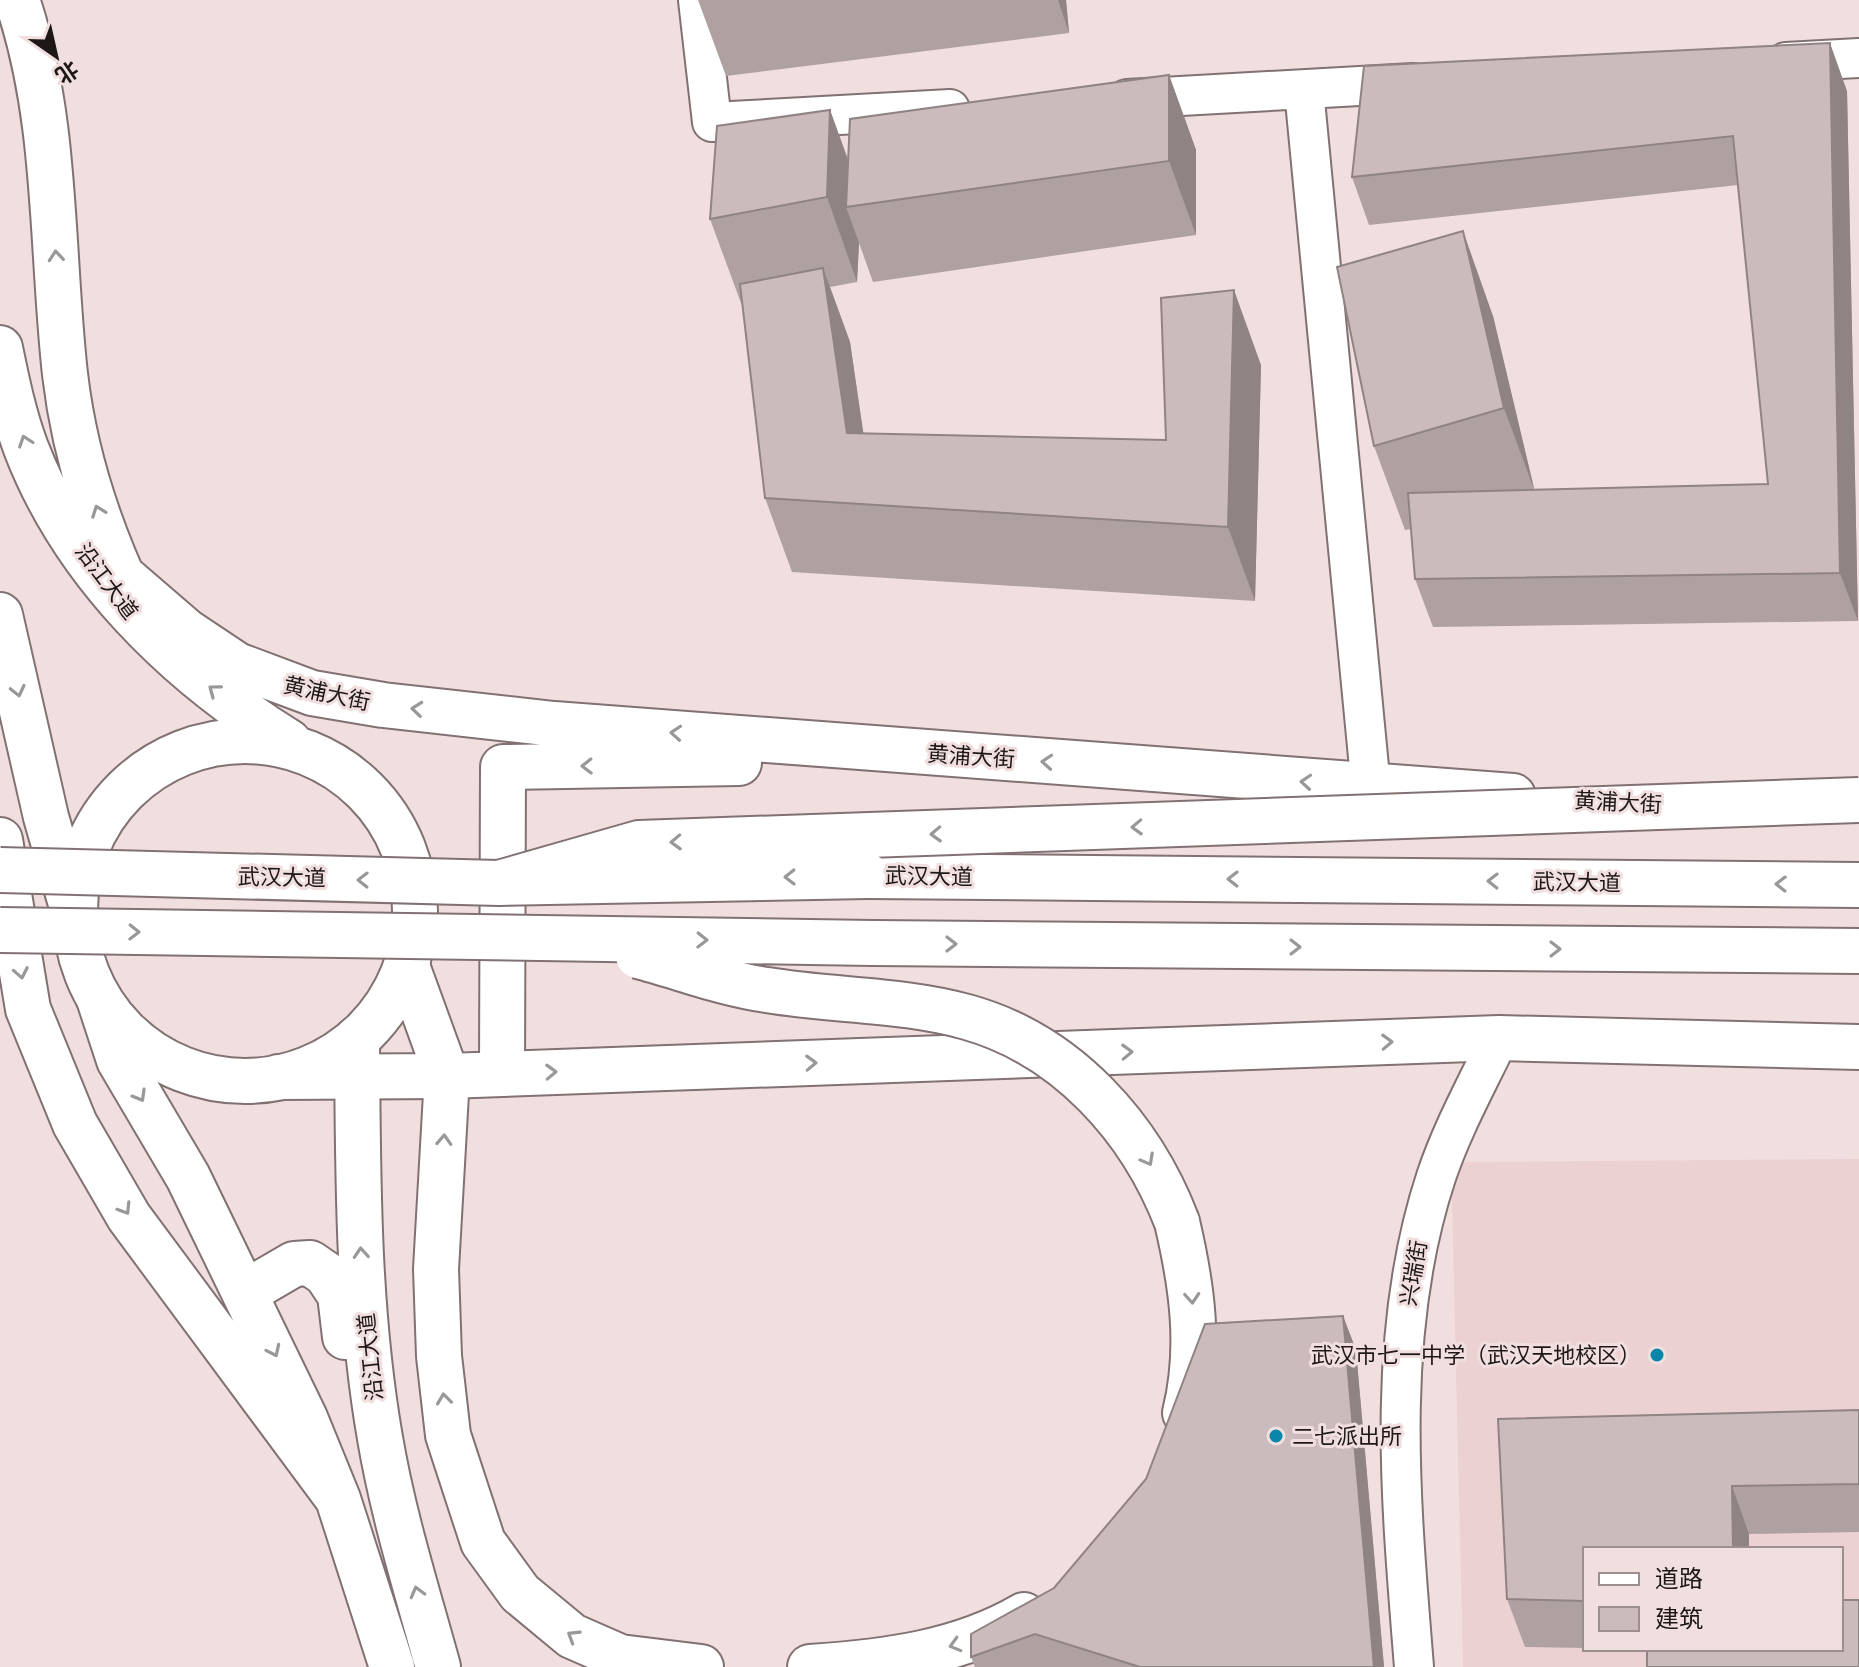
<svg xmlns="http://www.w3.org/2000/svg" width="1859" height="1667" viewBox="0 0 1859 1667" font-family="Georgia,'Noto Sans SC',serif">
  <rect width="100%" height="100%" fill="#f1dfe0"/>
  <path fill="#ecd1d2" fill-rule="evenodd" d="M 1859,1159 L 1859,1667 L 1463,1667 L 1451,1162 ZM 1585,1549 L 1841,1549 L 1841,1649 L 1585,1649 Z"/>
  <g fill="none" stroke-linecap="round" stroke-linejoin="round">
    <g stroke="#817172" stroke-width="42">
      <path id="street" d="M 698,0 L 712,122 L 950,109
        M 1786,62 L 1859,58
        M 1304,90 L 1371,788
        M 1127,99 L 1413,83
        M 1414,1667 C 1401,1504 1384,1335 1436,1177 C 1452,1129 1477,1084 1499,1038"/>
    </g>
    <g stroke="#817172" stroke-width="48">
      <path id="secondary" d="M 0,840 L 28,1009 L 75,1124 L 129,1217 L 338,1499
        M 99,999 L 119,1060 L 188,1177 L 305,1418 L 338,1499 L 392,1667
        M 357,1039 C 358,1172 357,1306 380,1438 C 393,1515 417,1591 438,1667
        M 246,1292 L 294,1264 L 310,1263 L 326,1274 L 340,1295 L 345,1337"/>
    </g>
    <g stroke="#817172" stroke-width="48">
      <path id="primary" d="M 17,0 C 58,120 51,249 65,374 C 74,452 99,529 133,600
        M 0,348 C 7,382 14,416 26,448 C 74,573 177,673 289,742
        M 121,575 L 186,631 L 237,665 L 312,693 L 383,705 L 554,724 L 1513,796
        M 0,615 L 46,817 L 71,904
        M75 911a170 170 0 1 1 340 0a170 170 0 1 1-340 0Z
        M 502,1074 L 503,767 L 739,763
        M 278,1077 L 447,1076 L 1499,1038 L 1859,1047"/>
    </g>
    <g stroke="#817172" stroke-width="48">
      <path id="highway" d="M 868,876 L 1859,885
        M 873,943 L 1859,951
        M 407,966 L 447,1076 L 436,1269 L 439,1356 L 448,1435 L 483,1542 L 520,1593 L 572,1636 L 620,1657 L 701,1667
        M 1177,1222 C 1192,1286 1201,1348 1185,1413
        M 810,1667 C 884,1662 959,1653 1024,1615"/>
    </g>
    <use href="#street" stroke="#fff" stroke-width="38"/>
    <use href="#secondary" stroke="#fff" stroke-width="44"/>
    <use href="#primary" stroke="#fff" stroke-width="44"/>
    <use href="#highway" stroke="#fff" stroke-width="44"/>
    <g stroke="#817172" stroke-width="48" stroke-linecap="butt">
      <path id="highway-bridge" d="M 0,870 L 499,883 L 868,876
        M 499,883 L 639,843 L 1859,800
        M 0,930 L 873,943
        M 638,956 C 680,967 724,984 767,990 C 833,1001 903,999 967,1017 C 1067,1045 1141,1128 1177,1222"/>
    </g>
    <use href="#highway-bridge" stroke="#fff" stroke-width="44"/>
  </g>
  <path fill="#afa1a2" d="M 698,0 L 1066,0 L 1069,33 L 726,76 Z
    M 1169,75 L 1196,150 L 1196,235 L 873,282 L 859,243 L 857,282 L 830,287 L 850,342 L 863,434 L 1166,440 L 1261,365 L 1255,601 L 792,572 L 765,498 L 742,303 L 741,303 L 710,219 L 830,110 L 848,159 Z
    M 1847,91 L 1858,621 L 1433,627 L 1415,579 L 1411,529 L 1405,530 L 1374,446 L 1493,316 L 1534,490 L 1768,484 L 1738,185 L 1369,225 L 1352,177 Z
    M 1343,1316 L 1356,1350 L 1384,1667 L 975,1667 L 971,1657 L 1054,1588 Z
    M 1859,1410 L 1859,1532 L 1749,1534 L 1749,1549 L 1585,1549 L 1585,1648 L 1525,1647 L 1507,1599 L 1498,1419 Z"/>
  <path fill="#8f8384" d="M 1058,0 L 1066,0 L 1069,33 Z
    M 1830,43 L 1847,91 L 1858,621 L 1840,573 Z
    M 1169,75 L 1196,150 L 1196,235 L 1169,161 Z
    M 830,110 L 860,194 L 846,207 L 859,243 L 857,282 L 827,197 Z
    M 1463,231 L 1493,316 L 1535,492 L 1504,408 Z
    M 823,268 L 850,342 L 874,505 L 847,433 Z
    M 1234,290 L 1261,365 L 1255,601 L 1228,527 Z
    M 1343,1316 L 1356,1350 L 1384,1667 L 1374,1667 Z
    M 1732,1486 L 1749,1534 L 1749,1549 L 1733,1549 Z"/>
  <path fill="#ccbbbc" stroke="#8f8384" stroke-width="2" d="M 1830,43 L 1840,573 L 1415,579 L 1408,493 L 1768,484 L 1733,136 L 1352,177 L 1364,66 Z
    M 1169,75 L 1169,161 L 846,207 L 850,119 Z
    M 830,110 L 827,197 L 710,219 L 717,126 Z
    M 1463,231 L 1504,408 L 1374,446 L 1337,267 Z
    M 823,268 L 847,433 L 1166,440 L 1161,298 L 1234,290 L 1228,527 L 765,498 L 740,284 Z
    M 1343,1316 L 1374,1667 L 1140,1667 L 1035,1634 L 971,1657 L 971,1634 L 1054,1588 L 1146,1479 L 1205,1324 Z
    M 1859,1410 L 1859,1484 L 1732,1486 L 1733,1549 L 1585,1549 L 1585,1601 L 1507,1599 L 1498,1419 Z
    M 1841,1600 L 1859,1600 L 1859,1667 L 1647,1667 L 1647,1649 L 1841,1649 Z"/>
  <defs><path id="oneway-chevron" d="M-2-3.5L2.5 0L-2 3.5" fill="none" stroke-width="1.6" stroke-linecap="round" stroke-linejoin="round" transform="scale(2)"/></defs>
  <g stroke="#999797">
    <use href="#oneway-chevron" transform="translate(56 256) rotate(-95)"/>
    <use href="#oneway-chevron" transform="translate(25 441) rotate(-109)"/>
    <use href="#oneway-chevron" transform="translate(98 511) rotate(-110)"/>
    <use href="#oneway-chevron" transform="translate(214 690) rotate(-143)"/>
    <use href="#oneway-chevron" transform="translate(18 691) rotate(77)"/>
    <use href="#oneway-chevron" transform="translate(417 709) rotate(-174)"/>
    <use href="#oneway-chevron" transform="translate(676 733) rotate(-176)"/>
    <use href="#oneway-chevron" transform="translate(1047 762) rotate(-176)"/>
    <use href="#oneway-chevron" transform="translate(587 766) rotate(179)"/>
    <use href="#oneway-chevron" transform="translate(1306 782) rotate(-176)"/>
    <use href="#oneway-chevron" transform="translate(1137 827) rotate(178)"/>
    <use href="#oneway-chevron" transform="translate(936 834) rotate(178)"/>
    <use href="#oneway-chevron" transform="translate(676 842) rotate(178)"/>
    <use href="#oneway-chevron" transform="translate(790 877) rotate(179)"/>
    <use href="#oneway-chevron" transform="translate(1233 879) rotate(-179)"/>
    <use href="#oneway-chevron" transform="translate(363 880) rotate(-179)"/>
    <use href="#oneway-chevron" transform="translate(1493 881) rotate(-179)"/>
    <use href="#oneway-chevron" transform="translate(1781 884) rotate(-179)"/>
    <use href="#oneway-chevron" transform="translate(134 932) rotate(1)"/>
    <use href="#oneway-chevron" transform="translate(702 940) rotate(1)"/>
    <use href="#oneway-chevron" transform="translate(951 944)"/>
    <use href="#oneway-chevron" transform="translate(1295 947)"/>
    <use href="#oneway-chevron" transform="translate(1555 949)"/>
    <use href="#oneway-chevron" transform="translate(21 973) rotate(79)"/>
    <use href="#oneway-chevron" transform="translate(1387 1042) rotate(-2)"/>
    <use href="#oneway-chevron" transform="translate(1127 1052) rotate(-2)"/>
    <use href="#oneway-chevron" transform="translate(811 1063) rotate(-2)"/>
    <use href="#oneway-chevron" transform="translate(551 1072) rotate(-2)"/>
    <use href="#oneway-chevron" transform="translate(140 1096) rotate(60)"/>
    <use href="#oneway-chevron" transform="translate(444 1140) rotate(-87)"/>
    <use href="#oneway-chevron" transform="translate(1148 1160) rotate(61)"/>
    <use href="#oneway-chevron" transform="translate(125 1209) rotate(58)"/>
    <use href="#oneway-chevron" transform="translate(361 1253) rotate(-94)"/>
    <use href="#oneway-chevron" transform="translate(1192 1298) rotate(86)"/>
    <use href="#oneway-chevron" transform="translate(274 1351) rotate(65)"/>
    <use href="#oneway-chevron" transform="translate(444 1399) rotate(-97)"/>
    <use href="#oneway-chevron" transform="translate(417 1592) rotate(-105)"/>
    <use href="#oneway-chevron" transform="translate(573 1636) rotate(-148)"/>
    <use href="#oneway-chevron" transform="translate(955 1645) rotate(164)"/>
  </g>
  <g fill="#0885a9" stroke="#f1dfe0" stroke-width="3">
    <circle cx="1657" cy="1355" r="8"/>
    <circle cx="1276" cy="1436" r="8"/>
  </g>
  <g text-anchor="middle" stroke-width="6" stroke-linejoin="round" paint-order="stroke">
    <g font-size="22" fill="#1d1717" stroke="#f1dfe0">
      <text transform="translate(107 581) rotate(53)" y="8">沿江大道</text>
      <text transform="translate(327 693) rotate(12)" y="8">黄浦大街</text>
      <text transform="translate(971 756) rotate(4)" y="8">黄浦大街</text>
      <text transform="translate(1618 802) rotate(3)" y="8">黄浦大街</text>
      <text transform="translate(929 876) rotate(1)" y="8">武汉大道</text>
      <text transform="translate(282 877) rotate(1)" y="8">武汉大道</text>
      <text transform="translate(1577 882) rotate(1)" y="8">武汉大道</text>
      <text transform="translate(1413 1273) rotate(-80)" y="8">兴瑞街</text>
      <text transform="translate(370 1357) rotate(-96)" y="8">沿江大道</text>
    </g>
    <g font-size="22" fill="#1d1717" stroke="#f1dfe0" text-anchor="end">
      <text x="1641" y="1363">武汉市七一中学（武汉天地校区）</text>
      <text x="1292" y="1444" text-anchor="start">二七派出所</text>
    </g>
  </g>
  <rect x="1583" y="1547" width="260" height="104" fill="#f1dfe0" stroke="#9c8f90" stroke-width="2"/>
  <rect x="1599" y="1573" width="40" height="12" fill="#ffffff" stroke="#9c8f90" stroke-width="2"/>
  <text x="1655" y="1587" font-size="24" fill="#1d1717">道路</text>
  <rect x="1599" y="1607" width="40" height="24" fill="#ccbbbc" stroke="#9c8f90" stroke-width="2"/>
  <text x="1655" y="1627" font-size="24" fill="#1d1717">建筑</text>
  <g transform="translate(56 56) rotate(146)" stroke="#f1dfe0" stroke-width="6" paint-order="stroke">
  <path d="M0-6L14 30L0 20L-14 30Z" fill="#1d1717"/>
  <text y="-12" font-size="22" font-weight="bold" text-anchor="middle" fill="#1d1717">北</text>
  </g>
</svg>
